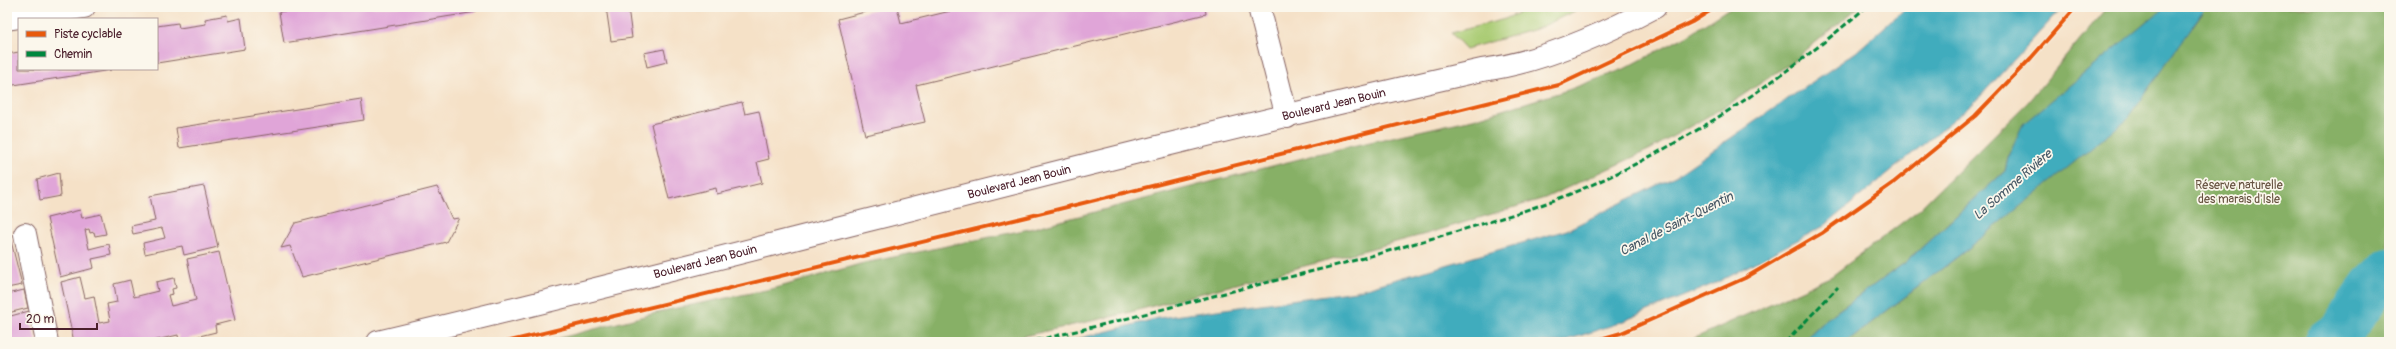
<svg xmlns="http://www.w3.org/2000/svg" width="2396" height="349" viewBox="0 0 2396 349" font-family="Pangolin,sans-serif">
  <rect width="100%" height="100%" fill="#fbf7ec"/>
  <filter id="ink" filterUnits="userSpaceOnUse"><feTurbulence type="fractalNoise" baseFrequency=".025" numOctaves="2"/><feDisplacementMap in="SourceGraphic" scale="8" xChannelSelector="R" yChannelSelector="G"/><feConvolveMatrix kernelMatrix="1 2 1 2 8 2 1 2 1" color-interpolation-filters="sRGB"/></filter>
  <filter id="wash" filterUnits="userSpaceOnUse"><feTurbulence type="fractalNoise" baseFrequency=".012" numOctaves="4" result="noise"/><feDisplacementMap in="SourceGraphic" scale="16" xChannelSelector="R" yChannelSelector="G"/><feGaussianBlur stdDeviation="0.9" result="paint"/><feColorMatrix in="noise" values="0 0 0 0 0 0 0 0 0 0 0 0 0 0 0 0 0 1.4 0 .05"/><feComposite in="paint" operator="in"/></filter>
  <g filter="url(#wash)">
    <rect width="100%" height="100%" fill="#f5e1c7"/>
    <path fill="#aacc74" stroke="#7a7650" d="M 1532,7 L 1583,7 L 1539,28 L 1466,49 L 1451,33 L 1505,19 Z"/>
    <path fill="#87b066" stroke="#686848" d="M 1731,7 L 1859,7 L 1788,65 L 1731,103 L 1651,149 L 1545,198 L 1426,234 L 1123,314 L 997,342 L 545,342 L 667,310 L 776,288 L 860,264 L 1029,229 L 1330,151 L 1473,119 L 1568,90 L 1624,69 L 1688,35 Z
      M 2107,7 L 2165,7 L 2009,154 L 2005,171 L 1906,262 L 1825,320 L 1802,342 L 1686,342 L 1832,276 L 1916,212 L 2028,102 Z
      M 2206,7 L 2389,7 L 2389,342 L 1846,342 L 1969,248 L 2193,26 Z"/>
    <path fill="#3facbd" stroke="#446674" d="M 1907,7 L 2063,7 L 1975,102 L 1824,226 L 1716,283 L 1616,324 L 1561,342 L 1065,342 L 1159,318 L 1356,291 L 1567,230 L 1677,175 L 1856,52 Z
      M 2165,7 L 2206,7 L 2126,120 L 1969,248 L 1846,342 L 1802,342 L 1825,320 L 1906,262 L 2005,171 L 2009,154 L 2023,124 Z"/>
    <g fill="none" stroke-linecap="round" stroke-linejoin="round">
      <path stroke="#3facbd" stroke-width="46" d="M 2327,342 L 2341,332 L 2372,287 L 2389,271"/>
    </g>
    <g id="blocks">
      <path fill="#e0a5d8" d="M 292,7 L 475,7 L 476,12 L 284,43 L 279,12 L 292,10 Z
        M 606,7 L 628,7 L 632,38 L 611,41 Z
        M 884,7 L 897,7 L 901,23 L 967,7 L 1205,7 L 1206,14 L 916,85 L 925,122 L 865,135 L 838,19 Z
        M 227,15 L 228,21 L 241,18 L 245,49 L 157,63 L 157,26 L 178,23 L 179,28 L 206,24 L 205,19 Z
        M 664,49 L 667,62 L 647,67 L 644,53 Z
        M 19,52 L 19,69 L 111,70 L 7,86 L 7,54 Z
        M 361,99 L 364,120 L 179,148 L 176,128 Z
        M 742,102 L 745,114 L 759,111 L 769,159 L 757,162 L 762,183 L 717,194 L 716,188 L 669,199 L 651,124 Z
        M 59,173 L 61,196 L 40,200 L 37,179 Z
        M 204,186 L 218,247 L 184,255 L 182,246 L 145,254 L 143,243 L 165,238 L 162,228 L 133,234 L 131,226 L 155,221 L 150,196 Z
        M 437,187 L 452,219 L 459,218 L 446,242 L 302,277 L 290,246 L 281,248 L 295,223 Z
        M 80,210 L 82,218 L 101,214 L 106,234 L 95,236 L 94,232 L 90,233 L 89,229 L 85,230 L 89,249 L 109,244 L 111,255 L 92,259 L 94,268 L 60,277 L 47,218 Z
        M 7,225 L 22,285 L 7,288 Z
        M 219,252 L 235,320 L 215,325 L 216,332 L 179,341 L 178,335 L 148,342 L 74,342 L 61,282 L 80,277 L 85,298 L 94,296 L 99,323 L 110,321 L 107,304 L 117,302 L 114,284 L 130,280 L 134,297 L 158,291 L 156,282 L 174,278 L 176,288 L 172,289 L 173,294 L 168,295 L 171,306 L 196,300 L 187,259 Z
        M 24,290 L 28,308 L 8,313 L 7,294 Z
        M 29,311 L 36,342 L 7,342 L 7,317 Z"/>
    </g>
  </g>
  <g filter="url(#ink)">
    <use href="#blocks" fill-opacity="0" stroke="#866362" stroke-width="1"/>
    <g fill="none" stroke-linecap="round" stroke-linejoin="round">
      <g stroke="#866362" stroke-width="24">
        <g id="minor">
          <path d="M 1259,7 L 1287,117"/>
          <path d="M 7,19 L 84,7"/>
          <path d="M 25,234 L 47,342"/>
          <path id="s1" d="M 378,342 C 747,255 1112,153 1482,70 C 1539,63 1604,34 1655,7"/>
        </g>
      </g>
      <use href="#minor" stroke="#fff" stroke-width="22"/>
      <path stroke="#00873e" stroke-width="3" stroke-dasharray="6 3" stroke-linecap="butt" d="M 1028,342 C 1079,331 1129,318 1179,305 C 1253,285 1328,269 1402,247 C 1467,228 1535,211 1598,182 C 1695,138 1786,77 1866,7
        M 1786,342 L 1838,287"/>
      <g stroke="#fbf7ec" stroke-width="6">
        <path id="cycleway" d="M 506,342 L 1055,210 L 1559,85 L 1692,22 L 1716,7
          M 1590,342 L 1621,333 L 1745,278 L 1822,233 L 1893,183 L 1975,116 L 2031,58 L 2076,7"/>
      </g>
      <use href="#cycleway" stroke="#e8590c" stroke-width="4"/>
    </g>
  </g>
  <g text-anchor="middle" stroke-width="3.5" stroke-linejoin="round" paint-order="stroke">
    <g font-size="12" fill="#4a1f2b" stroke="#fbf7ec">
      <text dy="4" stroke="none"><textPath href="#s1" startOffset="985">Boulevard Jean Bouin</textPath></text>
      <text dy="4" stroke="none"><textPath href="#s1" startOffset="661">Boulevard Jean Bouin</textPath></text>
      <text dy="4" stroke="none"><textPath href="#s1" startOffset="337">Boulevard Jean Bouin</textPath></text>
    </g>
    <g font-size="12" fill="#675341" stroke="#fbf7ec">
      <text x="2239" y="189">Réserve naturelle<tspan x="2239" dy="14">des marais d'Isle</tspan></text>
    </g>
    <g font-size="13" font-style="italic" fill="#465765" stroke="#fbf7ec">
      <text transform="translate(2012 184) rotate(-41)" y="5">La Somme Rivière</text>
      <text transform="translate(1676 223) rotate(-27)" y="5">Canal de Saint-Quentin</text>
    </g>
  </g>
  <rect width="2396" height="349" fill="none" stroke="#fbf7ec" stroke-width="24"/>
  <rect x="18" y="18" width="140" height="52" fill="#fbf7ec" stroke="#b4a19f"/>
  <rect x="26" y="31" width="20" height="6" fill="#e8590c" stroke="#b4a19f"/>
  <text x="54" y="38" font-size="12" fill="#4a1f2b">Piste cyclable</text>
  <rect x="26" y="51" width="20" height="6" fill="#00873e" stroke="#b4a19f"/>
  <text x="54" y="58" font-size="12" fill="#4a1f2b">Chemin</text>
  <path d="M20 323v6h77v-6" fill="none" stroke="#4a1f2b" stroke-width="2"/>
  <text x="26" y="323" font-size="12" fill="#4a1f2b" stroke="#fbf7ec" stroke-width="3" paint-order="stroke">20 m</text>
</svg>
